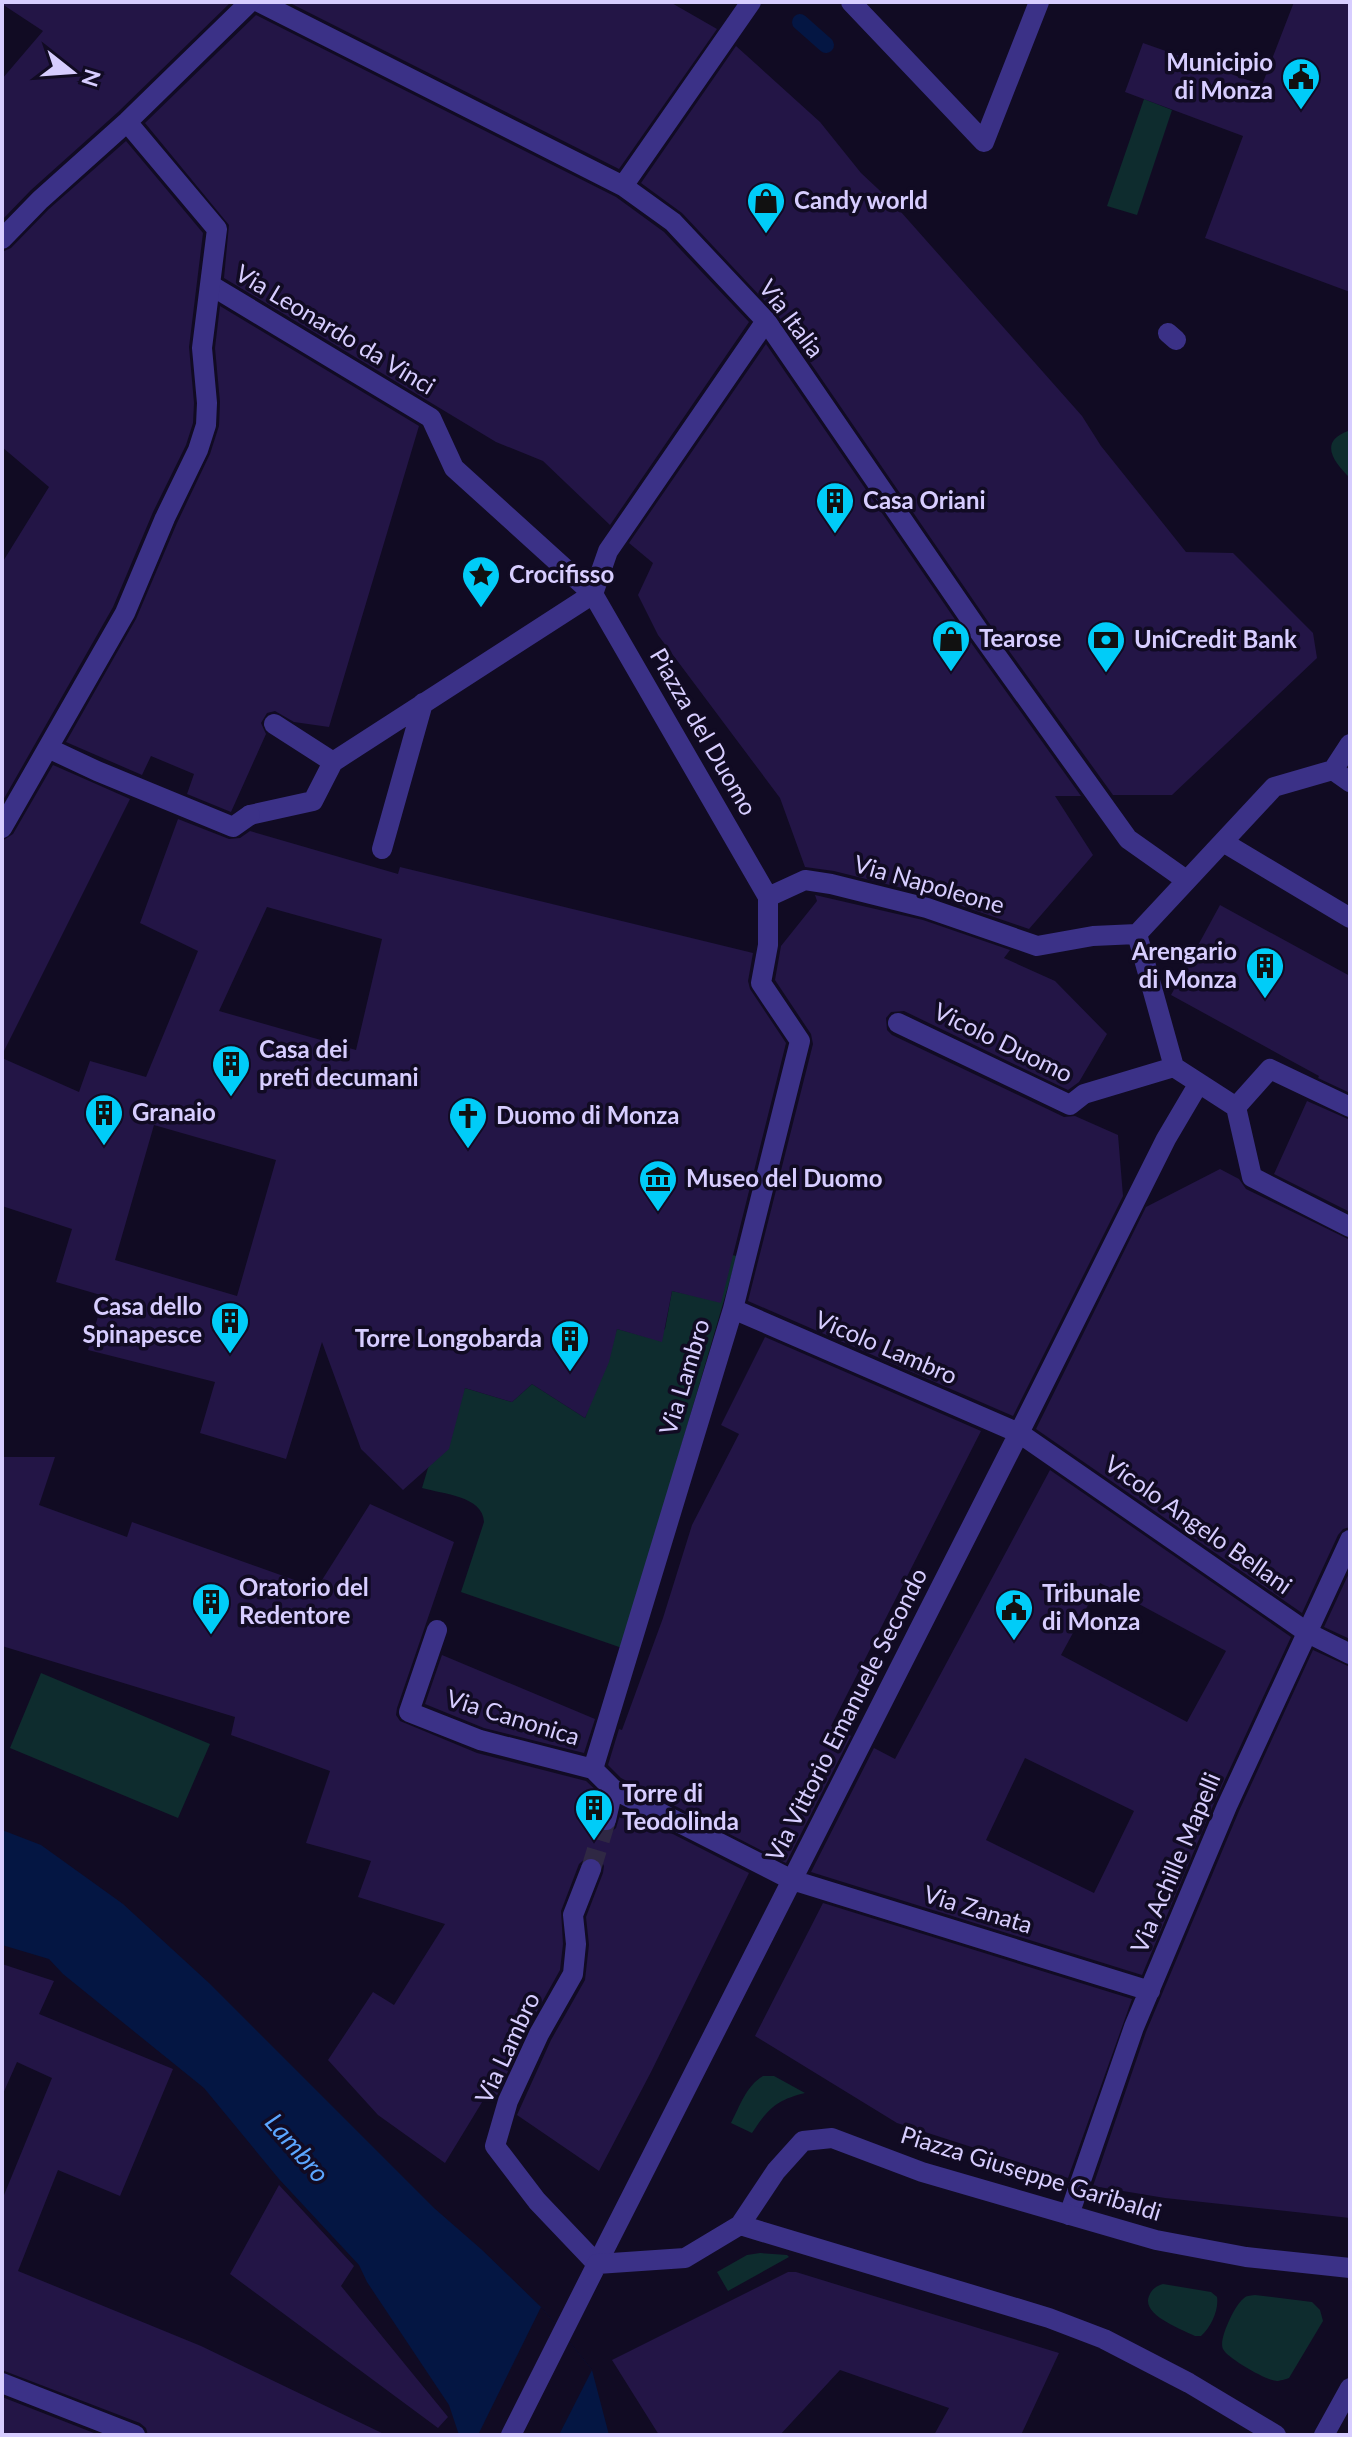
<svg xmlns="http://www.w3.org/2000/svg" width="1352" height="2437" viewBox="0 0 1352 2437" font-family="Lato,sans-serif">
  <rect width="100%" height="100%" fill="#110b23"/>
  <path fill="#0e2c2e" d="M 1144,99 L 1172,110 L 1137,215 L 1107,206 Z
    M 1348,431 L 1350,431 L 1350,478 C 1334,462 1318,442 1348,431 Z
    M 701,1249 L 737,1256 L 622,1648 L 461,1592 L 484,1522 C 483,1496 443,1494 422,1488 L 428,1468 L 465,1388 L 512,1402 L 532,1384 L 585,1418 L 617,1329 L 651,1338 L 665,1329 L 672,1291 L 691,1295 Z
    M 41,1673 L 210,1744 L 178,1818 L 10,1748 Z
    M 763,2076 L 774,2076 L 805,2093 C 776,2100 768,2109 752,2133 L 731,2123 C 740,2106 746,2086 763,2076 Z
    M 760,2253 L 787,2255 L 789,2257 L 728,2291 L 717,2272 L 747,2255 Z
    M 1163,2284 L 1211,2292 L 1217,2297 C 1219,2310 1211,2327 1201,2336 L 1195,2336 C 1182,2329 1141,2315 1149,2296 C 1152,2289 1156,2286 1163,2284 Z
    M 1255,2295 L 1312,2302 L 1320,2310 L 1323,2321 L 1289,2378 C 1286,2379 1279,2381 1277,2381 C 1267,2381 1227,2358 1223,2349 C 1218,2340 1235,2305 1243,2299 C 1247,2295 1249,2296 1255,2295 Z"/>
  <path fill="#041643" d="M 2,1830 L 41,1845 L 123,1904 L 209,1983 L 434,2208 L 481,2249 L 541,2307 L 592,2370 L 609,2435 L 459,2435 L 449,2405 L 367,2282 L 359,2265 L 279,2179 L 204,2088 L 63,1974 L 49,1959 L 2,1945 Z"/>
  <path fill="#110b23" d="M 541,2307 L 592,2370 L 559,2435 L 478,2435 Z"/>
  <g fill="none" stroke-linecap="round" stroke-linejoin="round">
    <path stroke="#041643" stroke-width="16" d="M 800,22 L 826,45"/>
  </g>
  <path fill="#231546" fill-rule="evenodd" d="M 2,2 L 231,2 L 118,112 L 31,190 L 2,220 L 2,79 L 43,31 L 2,4 Z
    M 288,2 L 670,2 L 717,29 L 619,169 Z
    M 1294,2 L 1350,2 L 1350,292 L 1205,238 L 1243,136 L 1125,92 L 1143,43 L 1262,85 Z
    M 256,15 L 616,197 L 664,232 L 749,322 L 610,525 L 543,461 L 496,442 L 224,278 L 229,225 L 145,123 Z
    M 736,46 L 820,122 L 861,173 L 893,203 L 1082,416 L 1101,446 L 1186,552 L 1233,553 L 1313,633 L 1317,658 L 1172,795 L 1113,795 L 989,623 L 777,314 L 682,213 L 641,183 Z
    M 126,141 L 203,233 L 189,347 L 194,403 L 193,423 L 186,445 L 153,512 L 113,607 L 2,802 L 2,563 L 49,487 L 2,447 L 2,252 L 11,248 L 49,209 Z
    M 220,306 L 419,426 L 329,727 L 294,722 L 275,711 L 267,713 L 261,723 L 266,734 L 231,812 L 187,794 L 194,774 L 151,756 L 142,775 L 66,742 L 136,619 L 177,523 L 210,454 L 219,426 L 220,402 L 215,348 Z
    M 766,344 L 967,637 L 1081,796 L 1055,796 L 1093,855 L 1029,929 L 930,895 L 834,871 L 805,867 L 780,798 L 658,635 L 638,595 L 653,563 L 629,543 Z
    M 53,765 L 130,799 L 2,1055 L 2,841 L 13,834 Z
    M 178,819 L 229,839 L 240,838 L 250,831 L 398,874 L 400,867 L 753,953 L 748,981 L 750,989 L 786,1043 L 721,1303 L 672,1291 L 662,1342 L 617,1329 L 609,1362 L 585,1418 L 532,1384 L 512,1402 L 465,1388 L 449,1449 L 403,1490 L 361,1449 L 322,1342 L 286,1459 L 200,1433 L 215,1382 L 88,1350 L 104,1296 L 56,1282 L 72,1229 L 2,1206 L 2,1058 L 79,1092 L 90,1061 L 146,1077 L 198,951 L 140,923 ZM 267,907 L 382,939 L 356,1050 L 219,1011 ZM 154,1125 L 276,1160 L 237,1296 L 115,1260 Z
    M 815,895 L 923,920 L 1010,950 L 1004,958 L 1055,981 L 1107,1034 L 1079,1082 L 1068,1090 L 904,1011 L 891,1012 L 886,1018 L 887,1030 L 892,1035 L 1064,1117 L 1075,1116 L 1118,1135 L 1123,1196 L 1013,1416 L 748,1301 L 813,1044 L 811,1034 L 775,980 L 781,946 L 817,901 Z
    M 1220,905 L 1350,976 L 1350,1093 L 1318,1078 L 1319,1076 L 1171,995 Z
    M 1307,1101 L 1350,1120 L 1350,1212 L 1274,1174 Z
    M 1220,1169 L 1239,1179 L 1246,1189 L 1350,1240 L 1350,1527 L 1343,1529 L 1338,1535 L 1302,1613 L 1036,1429 L 1146,1207 Z
    M 765,1337 L 981,1431 L 831,1726 L 851,1736 L 786,1863 L 621,1778 L 608,1765 L 619,1729 L 622,1730 L 663,1618 L 692,1525 L 739,1434 L 721,1425 Z
    M 2,1457 L 55,1457 L 39,1505 L 127,1537 L 132,1522 L 317,1588 L 370,1504 L 454,1542 L 397,1708 L 396,1715 L 400,1721 L 477,1753 L 586,1781 L 599,1793 L 593,1823 L 597,1829 L 602,1832 L 611,1832 L 616,1828 L 622,1808 L 749,1873 L 651,2072 L 599,2171 L 517,2115 L 551,2040 L 585,1980 L 589,1945 L 586,1917 L 603,1873 L 604,1866 L 601,1860 L 595,1857 L 588,1856 L 579,1864 L 561,1911 L 563,1944 L 560,1970 L 527,2029 L 495,2100 L 487,2094 L 445,2163 L 378,2115 L 328,2060 L 373,1992 L 394,2005 L 445,1924 L 358,1897 L 371,1861 L 306,1843 L 330,1771 L 231,1735 L 235,1717 L 2,1646 Z
    M 1050,1470 L 1291,1637 L 1215,1801 L 1142,1975 L 811,1872 L 874,1748 L 895,1759 ZM 1100,1583 L 1226,1651 L 1187,1722 L 1061,1655 ZM 1025,1758 L 1134,1811 L 1094,1893 L 986,1840 Z
    M 1350,1571 L 1350,1639 L 1324,1627 Z
    M 1313,1650 L 1350,1667 L 1350,2218 L 1165,2198 L 1093,2186 L 1146,2032 L 1239,1811 Z
    M 442,1655 L 595,1719 L 584,1753 L 484,1728 L 425,1704 Z
    M 823,1903 L 1132,1999 L 1068,2178 L 897,2123 L 755,2036 Z
    M 2,1964 L 54,1981 L 39,2014 L 173,2069 L 120,2196 L 58,2170 L 18,2271 L 201,2346 L 386,2435 L 148,2435 L 146,2428 L 140,2423 L 2,2370 L 2,2200 L 52,2078 L 17,2062 L 2,2096 Z
    M 279,2185 L 354,2266 L 341,2286 L 448,2417 L 438,2428 L 230,2274 Z
    M 788,2272 L 796,2272 L 1059,2353 L 1021,2435 L 934,2435 L 949,2408 L 840,2370 L 780,2435 L 659,2435 L 612,2360 Z
    M 2,2397 L 99,2435 L 2,2435 Z"/>
  <g fill="none" stroke-linecap="round" stroke-linejoin="round">
    <path stroke="#2f2844" stroke-width="20" stroke-dasharray="20 10" stroke-linecap="butt" d="M 591,1869 L 606,1820"/>
    <path stroke="#3b3187" stroke-width="20" d="M 259,2 L 623,186 L 673,222 L 766,321 L 978,630 L 1128,839 L 1186,880
      M 851,2 L 984,142 L 1039,2
      M 623,186 L 751,2
      M 212,286 L 431,418 L 454,468 L 593,594 L 768,897 L 768,945 L 761,983 L 800,1041 L 733,1309 L 593,1769
      M 1168,333 L 1176,340
      M 274,724 L 333,762
      M 1333,770 L 1350,744
      M 1350,782 L 1333,770 L 1274,787 L 1137,934 L 1174,1067 L 1236,1107 L 1270,1069 L 1350,1107
      M 250,815 L 313,801 L 333,762 L 593,594 L 608,551 L 766,321
      M 1223,842 L 1350,918
      M 382,849 L 423,703
      M 768,897 L 805,880 L 831,884 L 927,908 L 1037,946 L 1093,936 L 1137,934
      M 898,1023 L 1070,1105 L 1084,1094 L 1174,1067
      M 1236,1107 L 1252,1177 L 1350,1227
      M 733,1309 L 1019,1433 L 1308,1633 L 1350,1654
      M 437,1630 L 409,1712 L 480,1740 L 593,1769 L 613,1789 L 606,1820
      M 613,1789 L 792,1880 L 1150,1991
      M 591,1869 L 573,1915 L 576,1944 L 573,1974 L 539,2034 L 508,2101 L 495,2146 L 537,2201 L 597,2264 L 1019,1433 L 1166,1139 L 1199,1083
      M 1069,2215 L 1134,2027 L 1227,1806 L 1350,1540"/>
    <path stroke="#3b3187" stroke-width="20" d="M 2,239 L 40,200 L 127,122 L 250,2
      M 48,748 L 97,771 L 233,827 L 250,815
      M 2,828 L 125,613 L 165,518 L 198,450 L 206,425 L 207,403 L 202,348 L 217,229 L 127,122
      M 2,2383 L 135,2435
      M 511,2435 L 597,2264 L 685,2258 L 740,2225
      M 1276,2435 L 1189,2383 L 1104,2339 L 1049,2318 L 740,2225 L 776,2171 L 803,2141 L 832,2138 L 922,2172 L 1156,2240 L 1246,2257 L 1350,2268
      M 1324,2435 L 1350,2388"/>
  </g>
  <defs>
    <g id="civic-pin" transform="scale(2)"><path d="M0 17L-7.5 6A9.5 9.5 0 1 1 7.5 6Z" fill="#00ccf8" stroke="#110b23"/><path d="M-.6-6.5H3V-4.5H.6V-3L4-1V1h2V6H-6V1h2V-1L-.6-3ZM-1.2 2.5V6h2.4V2.5Z" fill="#111"/></g>
    <g id="shop-pin" transform="scale(2)"><path d="M0 17L-7.5 6A9.5 9.5 0 1 1 7.5 6Z" fill="#00ccf8" stroke="#110b23"/><path d="M-5-2.5h2.3a2.7 3.5 0 0 1 5.4 0H5L5.5 6h-11ZM-1.5-2.5h3a1.5 2.3 0 0 0-3 0Z" fill="#111"/></g>
    <g id="building-pin" transform="scale(2)"><path d="M0 17L-7.5 6A9.5 9.5 0 1 1 7.5 6Z" fill="#00ccf8" stroke="#110b23"/><path d="M-4-6H4V6H1V3H-1V6H-4ZM-2.5-4.3h1.7v1.8h-1.7ZM.8-4.3h1.7v1.8H.8ZM-2.5-1h1.7V.8h-1.7ZM.8-1h1.7V.8H.8Z" fill="#111"/></g>
    <g id="sight-pin" transform="scale(2)"><path d="M0 17L-7.5 6A9.5 9.5 0 1 1 7.5 6Z" fill="#00ccf8" stroke="#110b23"/><path d="M0-6L1.8-2.2L6-1.7L2.9 1.2L3.7 5.4L0 3.3L-3.7 5.4L-2.9 1.2L-6-1.7L-1.8-2.2Z" fill="#111"/></g>
    <g id="bank-pin" transform="scale(2)"><path d="M0 17L-7.5 6A9.5 9.5 0 1 1 7.5 6Z" fill="#00ccf8" stroke="#110b23"/><path d="M-6-4H6V4H-6ZM0-2.3a2.3 2.3 0 1 0 0 4.6a2.3 2.3 0 1 0 0-4.6Z" fill="#111"/></g>
    <g id="church-pin" transform="scale(2)"><path d="M0 17L-7.5 6A9.5 9.5 0 1 1 7.5 6Z" fill="#00ccf8" stroke="#110b23"/><path d="M-1.2-6h2.4v3.5h3.3v2.4h-3.3V6h-2.4V-.1h-3.3v-2.4h3.3Z" fill="#111"/></g>
    <g id="museum-pin" transform="scale(2)"><path d="M0 17L-7.5 6A9.5 9.5 0 1 1 7.5 6Z" fill="#00ccf8" stroke="#110b23"/><path d="M0-6L6-3V-2H-6V-3ZM-5-1h2V3h-2ZM-1-1h2V3h-2ZM3-1h2V3H3ZM-6 4H6V6H-6Z" fill="#111"/></g>
  </defs>
  <g fill-rule="evenodd">
    <use href="#civic-pin" x="1301" y="77"/>
    <use href="#shop-pin" x="766" y="201"/>
    <use href="#building-pin" x="835" y="501"/>
    <use href="#sight-pin" x="481" y="575"/>
    <use href="#shop-pin" x="951" y="639"/>
    <use href="#bank-pin" x="1106" y="640"/>
    <use href="#building-pin" x="1265" y="966"/>
    <use href="#building-pin" x="231" y="1064"/>
    <use href="#building-pin" x="104" y="1113"/>
    <use href="#church-pin" x="468" y="1116"/>
    <use href="#museum-pin" x="658" y="1179"/>
    <use href="#building-pin" x="230" y="1321"/>
    <use href="#building-pin" x="570" y="1339"/>
    <use href="#building-pin" x="211" y="1602"/>
    <use href="#civic-pin" x="1014" y="1608"/>
    <use href="#building-pin" x="594" y="1808"/>
  </g>
  <g text-anchor="middle" stroke-width="7" stroke-linejoin="round" paint-order="stroke">
    <g font-size="24" font-weight="bold" fill="#d7cdff" stroke="#110b23" text-anchor="start">
      <text x="1273" y="71" text-anchor="end">Municipio<tspan x="1273" dy="28">di Monza</tspan></text>
      <text x="794" y="209">Candy world</text>
      <text x="863" y="509">Casa Oriani</text>
      <text x="509" y="583">Crocifisso</text>
      <text x="979" y="647">Tearose</text>
      <text x="1134" y="648">UniCredit Bank</text>
      <text x="1237" y="960" text-anchor="end">Arengario<tspan x="1237" dy="28">di Monza</tspan></text>
      <text x="259" y="1058">Casa dei<tspan x="259" dy="28">preti decumani</tspan></text>
      <text x="132" y="1121">Granaio</text>
      <text x="496" y="1124">Duomo di Monza</text>
      <text x="686" y="1187">Museo del Duomo</text>
      <text x="202" y="1315" text-anchor="end">Casa dello<tspan x="202" dy="28">Spinapesce</tspan></text>
      <text x="542" y="1347" text-anchor="end">Torre Longobarda</text>
      <text x="239" y="1596">Oratorio del<tspan x="239" dy="28">Redentore</tspan></text>
      <text x="1042" y="1602">Tribunale<tspan x="1042" dy="28">di Monza</tspan></text>
      <text x="622" y="1802">Torre di<tspan x="622" dy="28">Teodolinda</tspan></text>
    </g>
    <g font-size="24" fill="#d7cdff" stroke="#110b23">
      <text transform="translate(791 319) rotate(53)" y="8">Via Italia</text>
      <text transform="translate(335 330) rotate(31)" y="8">Via Leonardo da Vinci</text>
      <text transform="translate(703 732) rotate(60)" y="8">Piazza del Duomo</text>
      <text transform="translate(929 885) rotate(16)" y="8">Via Napoleone</text>
      <text transform="translate(1003 1043) rotate(26)" y="8">Vicolo Duomo</text>
      <text transform="translate(886 1348) rotate(23)" y="8">Vicolo Lambro</text>
      <text transform="translate(685 1377) rotate(-73)" y="8">Via Lambro</text>
      <text transform="translate(1198 1525) rotate(35)" y="8">Vicolo Angelo Bellani</text>
      <text transform="translate(847 1715) rotate(-63)" y="8">Via Vittorio Emanuele Secondo</text>
      <text transform="translate(513 1718) rotate(17)" y="8">Via Canonica</text>
      <text transform="translate(1176 1863) rotate(-67)" y="8">Via Achille Mapelli</text>
      <text transform="translate(978 1910) rotate(17)" y="8">Via Zanata</text>
      <text transform="translate(508 2048) rotate(-65)" y="8">Via Lambro</text>
      <text transform="translate(1031 2174) rotate(17)" y="8">Piazza Giuseppe Garibaldi</text>
    </g>
    <g font-size="26" font-style="italic" fill="#5ba6ff" stroke="#110b23">
      <text transform="translate(297 2148) rotate(49)" y="9">Lambro</text>
    </g>
  </g>
  <rect width="1352" height="2437" fill="none" stroke="#d7cdff" stroke-width="8"/>
  <g transform="translate(72 72) rotate(107)" stroke="#110b23" stroke-width="6" paint-order="stroke">
  <path d="M0-6L14 30L0 20L-14 30Z" fill="#d7cdff"/>
  <text y="-12" font-size="22" font-weight="bold" text-anchor="middle" fill="#d7cdff">N</text>
  </g>
</svg>
